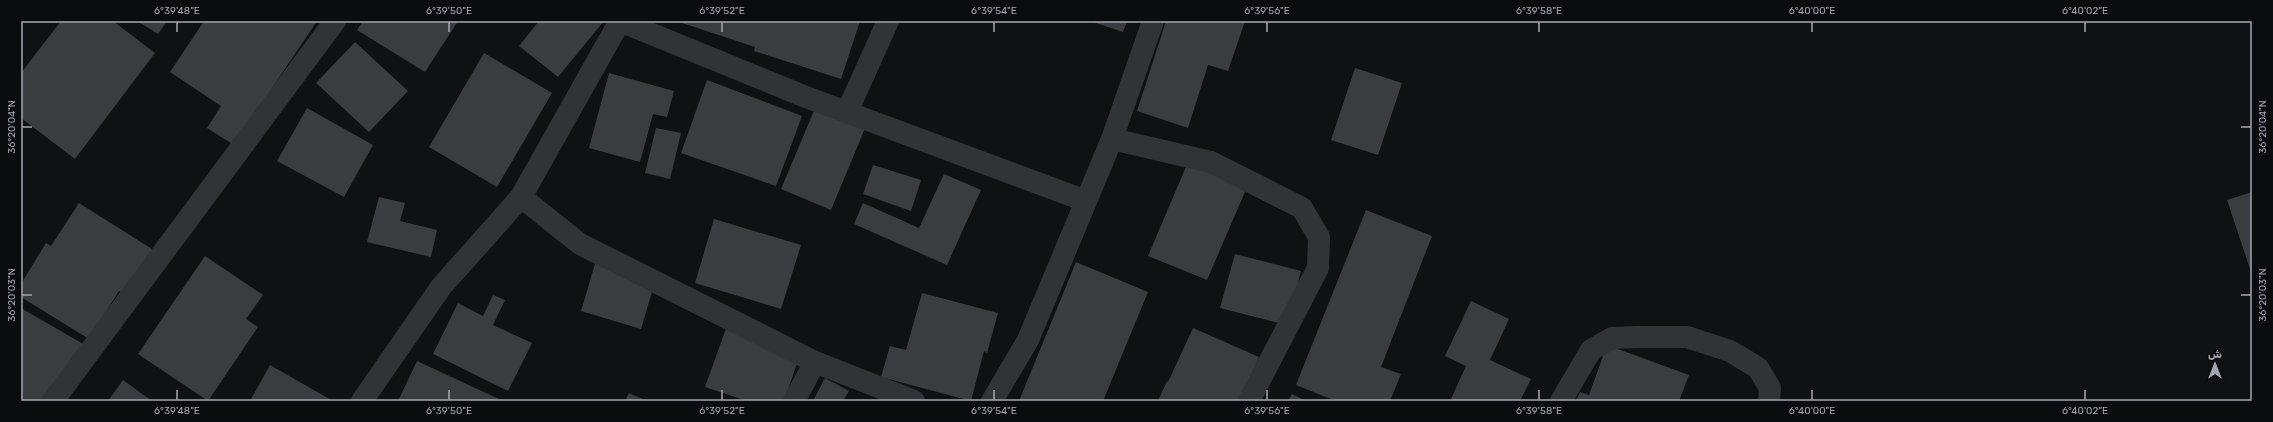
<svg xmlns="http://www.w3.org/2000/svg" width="2273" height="422" viewBox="0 0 2273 422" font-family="Rubik,Cairo,sans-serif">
  <rect width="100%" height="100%" fill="#101112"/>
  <path fill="#3a3c40" d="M 61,21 L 113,21 L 155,53 L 75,159 L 21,118 L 21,73 Z
    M 137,21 L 167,21 L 158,34 Z
    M 204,21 L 317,21 L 234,145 L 207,128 L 221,106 L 170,72 Z
    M 363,21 L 458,21 L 425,72 L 357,30 Z
    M 539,21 L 604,21 L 558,77 L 519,46 Z
    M 676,21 L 860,21 L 841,79 L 754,51 L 755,47 Z
    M 1090,21 L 1127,21 L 1123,32 Z
    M 1166,21 L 1245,21 L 1228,71 L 1208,65 L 1188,128 L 1137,111 Z
    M 355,42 L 408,91 L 369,132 L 316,83 Z
    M 484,53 L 552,93 L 497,187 L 429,147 Z
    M 1355,68 L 1402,83 L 1378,155 L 1331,140 Z
    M 609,73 L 674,91 L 667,117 L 653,114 L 640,162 L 589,148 Z
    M 707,80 L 802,116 L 776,186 L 681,153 Z
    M 816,106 L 866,126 L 831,210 L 781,189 Z
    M 307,108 L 373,145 L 344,197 L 277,161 Z
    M 656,128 L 681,133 L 670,179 L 645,173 Z
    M 1191,155 L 1250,180 L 1207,280 L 1148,256 Z
    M 873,165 L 921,180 L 911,211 L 863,194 Z
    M 944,174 L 981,190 L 947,265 L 854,224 L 863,203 L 919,228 Z
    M 2252,192 L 2252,275 L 2227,200 Z
    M 379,197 L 405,203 L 400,221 L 437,230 L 431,257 L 367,242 Z
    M 79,203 L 152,249 L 123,294 L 119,291 L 89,339 L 21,297 L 21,284 L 46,243 L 51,246 Z
    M 1366,210 L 1432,236 L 1381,367 L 1401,374 L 1390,401 L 1336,401 L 1296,385 Z
    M 714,219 L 801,245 L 781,309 L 695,283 Z
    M 1235,254 L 1301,271 L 1287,325 L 1220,308 Z
    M 205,256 L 263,295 L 246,319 L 258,327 L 208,401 L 138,354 Z
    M 597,257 L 657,275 L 641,329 L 581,311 Z
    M 1076,262 L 1148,292 L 1103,401 L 1019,401 Z
    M 922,293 L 998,313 L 987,353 L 984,351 L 971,401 L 881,377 L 890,346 L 906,350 Z
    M 493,295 L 505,300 L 493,325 L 532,343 L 508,391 L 433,354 L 458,303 L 483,316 Z
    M 1471,301 L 1509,319 L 1490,360 L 1531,379 L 1520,401 L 1450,401 L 1466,366 L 1445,356 Z
    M 21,308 L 90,348 L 59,401 L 21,401 Z
    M 728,323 L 802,349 L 784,401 L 747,401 L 705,387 Z
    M 1193,328 L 1259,357 L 1240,401 L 1158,401 L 1167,381 L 1168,382 Z
    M 1607,345 L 1689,375 L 1679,401 L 1576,401 L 1580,392 L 1589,395 Z
    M 417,361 L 501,400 L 500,401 L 398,401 Z
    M 270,365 L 333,401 L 250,401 Z
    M 825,378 L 849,391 L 843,401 L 813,401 Z
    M 123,380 L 152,401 L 108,401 Z
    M 629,393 L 647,401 L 625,401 Z
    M 1292,394 L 1306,401 L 1288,401 Z"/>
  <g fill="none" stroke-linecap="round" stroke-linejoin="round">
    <path stroke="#313337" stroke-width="22" d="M 620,21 L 806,97 L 1086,201
      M 847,112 L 888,21
      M 1112,139 L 1211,162 L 1302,208 L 1319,237 L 1318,268 L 1249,401
      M 521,197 L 580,244 L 815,362 L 914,401
      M 53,401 L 335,21
      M 362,401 L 441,287 L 521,197 L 620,21
      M 794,401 L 815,362
      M 992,401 L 1028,340 L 1112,139 L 1153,21
      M 1561,401 L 1591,350 L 1612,338 L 1637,337 L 1687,337 L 1730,351 L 1758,368 L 1770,388 L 1769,401"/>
  </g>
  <path fill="none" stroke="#a1a8b4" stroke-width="1.5" d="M 177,22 L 177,32M 449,22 L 449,32M 722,22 L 722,32M 994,22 L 994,32M 1267,22 L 1267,32M 1539,22 L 1539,32M 1812,22 L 1812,32M 2085,22 L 2085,32M 22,127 L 32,127M 2241,127 L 2251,127M 22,295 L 32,295M 2241,295 L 2251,295M 177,390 L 177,400M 449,390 L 449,400M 722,390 L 722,400M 994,390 L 994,400M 1267,390 L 1267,400M 1539,390 L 1539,400M 1812,390 L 1812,400M 2085,390 L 2085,400"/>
  <rect width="2273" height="422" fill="none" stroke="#0b0c0d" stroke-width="44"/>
  <g transform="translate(2215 364)" stroke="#0b0c0d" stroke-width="3" paint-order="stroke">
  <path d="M0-3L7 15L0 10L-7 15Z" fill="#a1a8b4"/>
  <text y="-6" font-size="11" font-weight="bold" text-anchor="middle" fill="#a1a8b4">ش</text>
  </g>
  <rect x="22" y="22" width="2229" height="378" fill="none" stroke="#a1a8b4" stroke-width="1.5"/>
  <g font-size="10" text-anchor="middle" fill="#a1a8b4">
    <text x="177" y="14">6°39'48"E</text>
    <text x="449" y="14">6°39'50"E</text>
    <text x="722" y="14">6°39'52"E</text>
    <text x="994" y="14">6°39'54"E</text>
    <text x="1267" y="14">6°39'56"E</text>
    <text x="1539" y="14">6°39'58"E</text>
    <text x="1812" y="14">6°40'00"E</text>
    <text x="2085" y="14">6°40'02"E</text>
    <text transform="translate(11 127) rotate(-90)" y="4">36°20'04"N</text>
    <text transform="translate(2262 127) rotate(-90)" y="4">36°20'04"N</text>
    <text transform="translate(11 295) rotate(-90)" y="4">36°20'03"N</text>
    <text transform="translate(2262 295) rotate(-90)" y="4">36°20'03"N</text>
    <text x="177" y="414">6°39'48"E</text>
    <text x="449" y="414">6°39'50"E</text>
    <text x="722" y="414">6°39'52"E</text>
    <text x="994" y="414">6°39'54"E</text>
    <text x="1267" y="414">6°39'56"E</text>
    <text x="1539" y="414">6°39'58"E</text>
    <text x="1812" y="414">6°40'00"E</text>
    <text x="2085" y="414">6°40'02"E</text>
  </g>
</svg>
